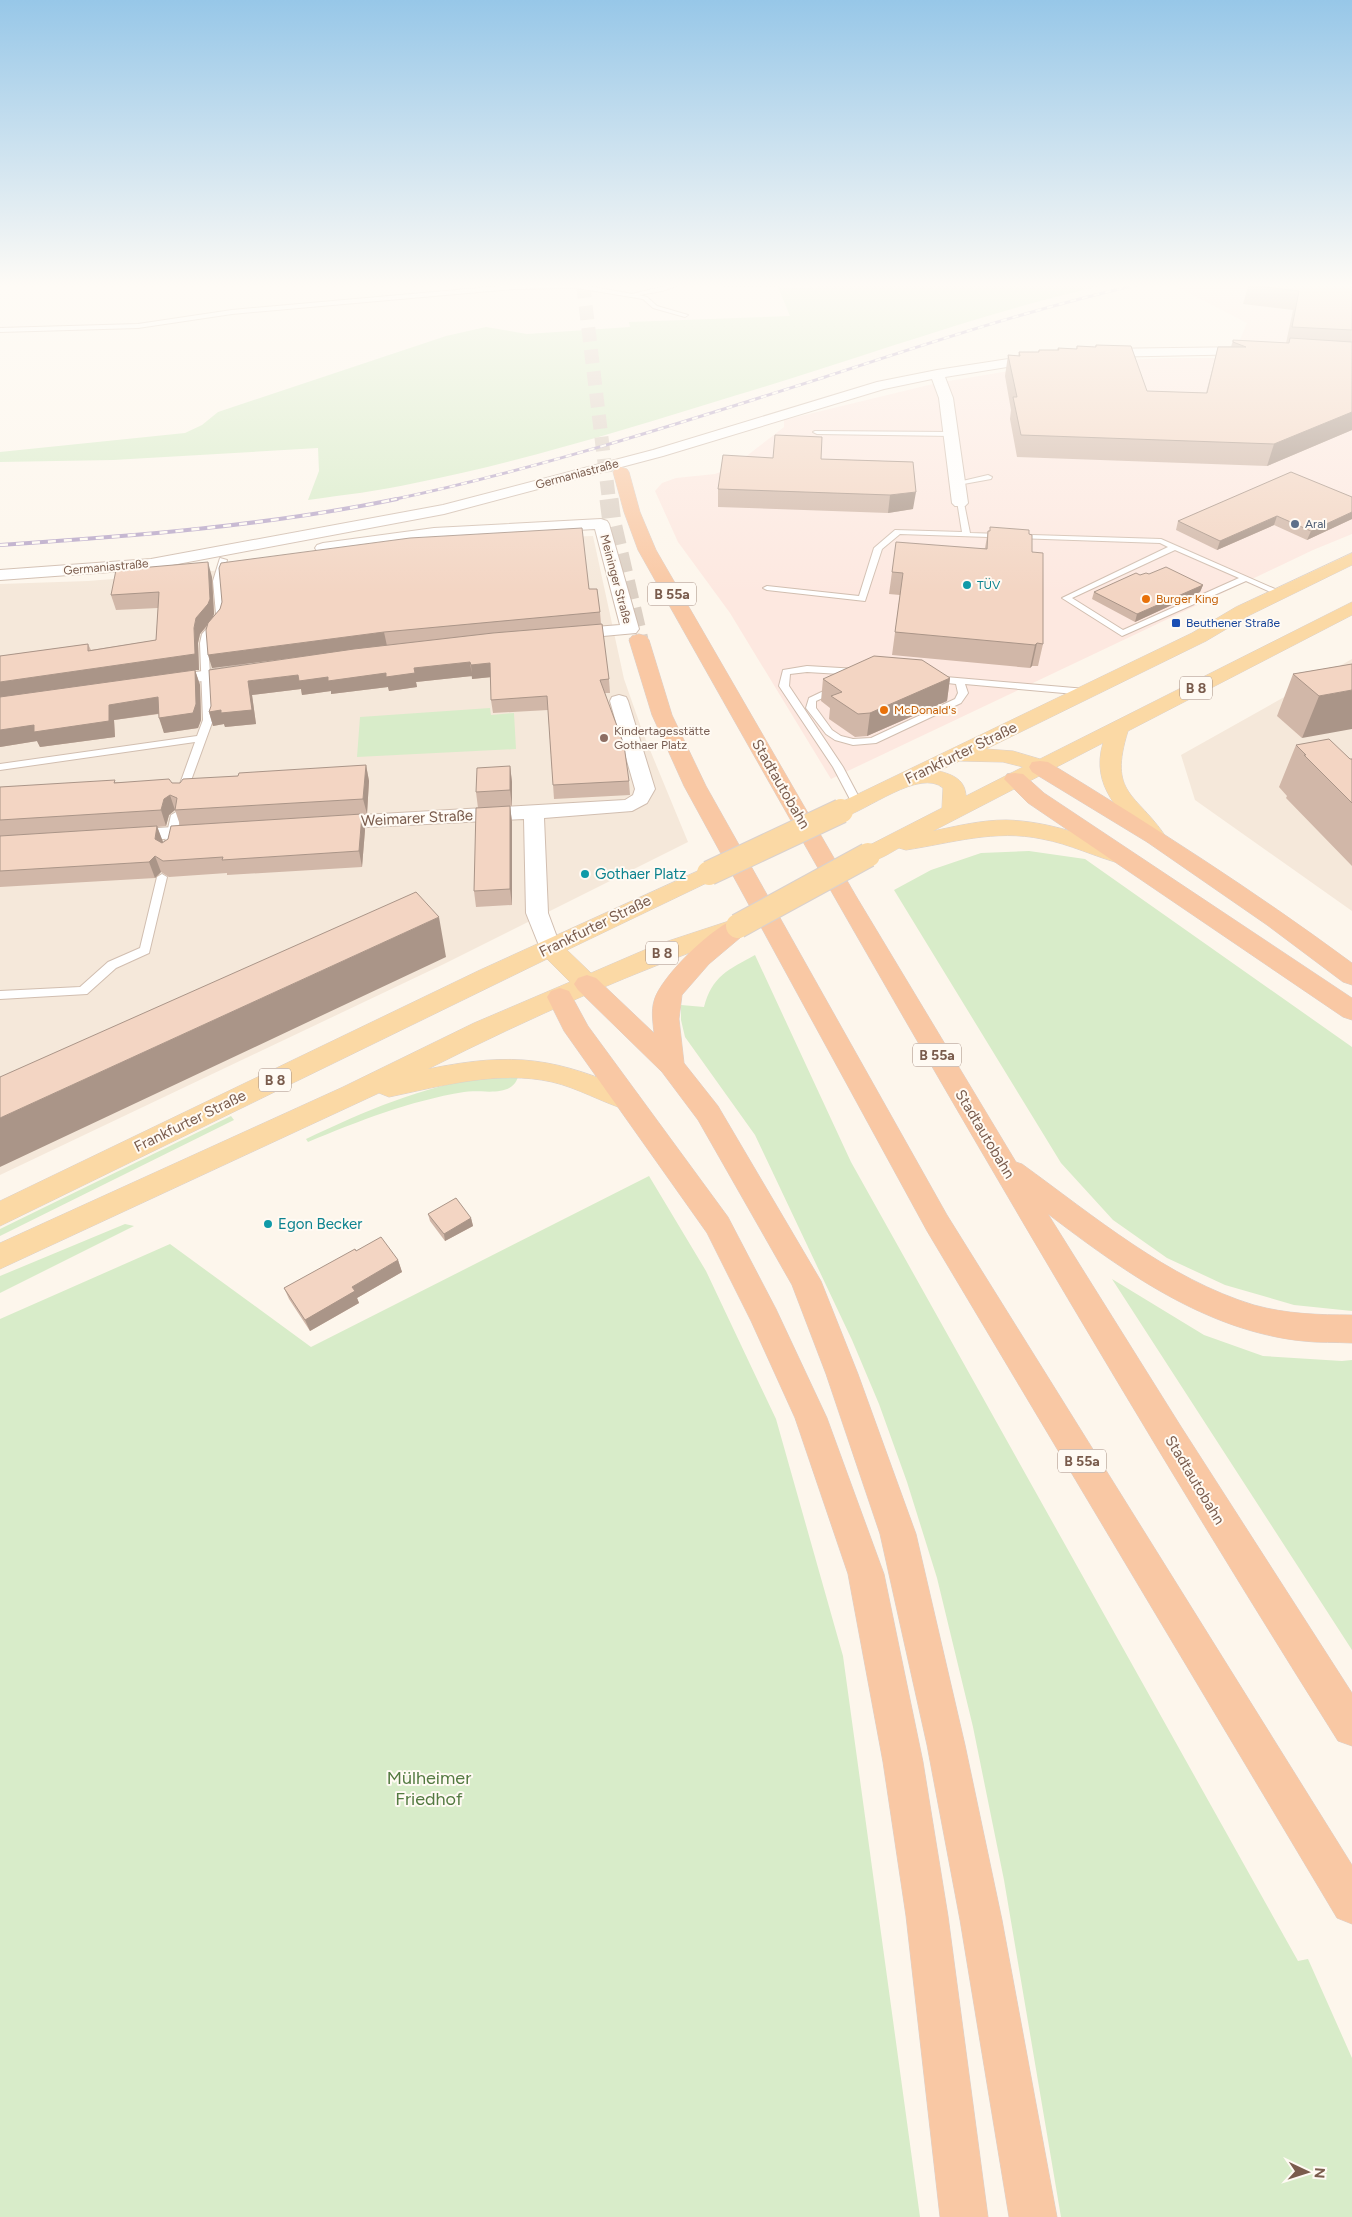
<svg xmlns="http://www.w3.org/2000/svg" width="1352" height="2217" viewBox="0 0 1352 2217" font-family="Figtree,sans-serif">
  <rect width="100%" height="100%" fill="#fdf6ec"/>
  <path fill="#f5e8da" d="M 593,536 L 624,679 L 643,733 L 688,842 L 444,964 L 0,1175 L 0,584 L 88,581 L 224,570 L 443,541 Z
    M 1352,659 L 1352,911 L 1195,800 L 1181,755 Z"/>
  <path fill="#fde8e0" d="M 1193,284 L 1352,284 L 1352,349 L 1239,342 L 1247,323 L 1177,287 Z
    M 1165,358 L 1243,358 L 1352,364 L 1352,534 L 1313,550 L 831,779 L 730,613 L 678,542 L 655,491 L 662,483 L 676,478 L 715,474 L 731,468 L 784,427 L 784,420 L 937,383 L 1027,368 L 1088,362 Z"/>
  <path fill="#d8ecc9" d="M 776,284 C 785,290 813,288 824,284 L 1109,284 C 983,312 861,358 737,395 C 631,428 524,461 415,483 C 380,491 343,495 308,500 L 319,471 L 318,448 L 113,460 L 0,462 L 0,452 L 185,433 L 202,425 L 218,412 L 446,336 L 486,327 L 527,334 L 630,327 L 629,322 L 790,316 L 778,287 L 723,287 L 735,284 Z
    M 490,708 L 491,715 L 514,713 L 516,749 L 357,757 L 360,717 Z
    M 1029,851 L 1085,859 L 1352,1047 L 1352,1311 L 1294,1305 L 1225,1285 L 1167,1258 L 1113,1220 L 1061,1163 L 894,890 L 931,870 L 981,853 Z
    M 755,955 L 851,1162 L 1298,1961 L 1308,1959 L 1352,2058 L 1352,2217 L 1061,2217 L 1004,1880 L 973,1727 L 937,1578 L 907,1482 L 879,1404 L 852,1340 L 755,1135 L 685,1037 L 681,1020 L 681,1005 L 704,1007 C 712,976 728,970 755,955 Z
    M 488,1077 L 518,1077 C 511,1099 481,1089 464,1092 C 409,1101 359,1121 308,1142 L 306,1139 C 365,1111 422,1086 488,1077 Z
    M 231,1116 L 234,1120 L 0,1236 L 0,1229 Z
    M 649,1176 L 706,1271 L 776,1419 L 843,1656 L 920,2217 L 0,2217 L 0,1319 L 170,1244 L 311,1347 Z
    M 125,1224 L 134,1226 L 0,1293 L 0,1276 Z
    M 1112,1279 L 1204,1335 L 1263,1356 L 1342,1361 L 1352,1360 L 1352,1650 Z"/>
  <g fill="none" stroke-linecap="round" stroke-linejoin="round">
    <path stroke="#dcd0c4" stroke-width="14" stroke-dasharray="14 8" stroke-linecap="butt" d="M 583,284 L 609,500"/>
    <path stroke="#dcd0c4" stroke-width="19" stroke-dasharray="19 9" stroke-linecap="butt" d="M 609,499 L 612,523 L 639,640"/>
    <g stroke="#d1beb0" stroke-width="2">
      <path id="service" d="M 577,284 L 632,294 L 674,284 L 682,284 L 662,291 L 639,295 L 647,297 L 657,306 L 688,315 L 685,317 L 653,308 L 643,299 L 577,288 L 513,289 L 232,314 L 138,328 L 0,332 L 0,328 L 138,324 L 232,310 L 513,285 Z
        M 815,431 L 951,432 L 955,434 L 951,436 L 817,434 L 813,432 Z
        M 988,475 L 992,477 L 991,479 L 958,485 L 954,483 Z
        M 957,501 L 964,503 L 970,533 L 1161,539 L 1284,593 L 1277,595 L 1246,581 L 1122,636 L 1062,598 L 1168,547 L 1160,543 L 900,534 L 882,549 L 865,601 L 767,590 L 763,588 L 767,586 L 859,596 L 874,548 L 895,530 L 962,532 ZM 1175,550 L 1239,578 L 1123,630 L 1072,598 Z
        M 220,558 L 227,560 L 221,581 L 224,614 L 222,621 L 210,635 L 208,643 L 213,720 L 185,797 L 177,797 L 176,795 L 195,742 L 0,770 L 0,764 L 197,736 L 203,720 L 200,643 L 202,634 L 214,620 L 216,614 L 213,581 Z
        M 807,666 L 857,669 L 861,672 L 857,675 L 807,672 L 790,674 L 789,686 L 843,767 L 862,803 L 861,805 L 853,805 L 852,803 L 833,767 L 779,686 L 783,670 Z
        M 934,676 L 1086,689 L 1091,692 L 1086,695 L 965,684 L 968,693 L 961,703 L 876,743 L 853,745 L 835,740 L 826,734 L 806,708 L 809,698 L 832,687 L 838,687 L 838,691 L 816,701 L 816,708 L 832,730 L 841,736 L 853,739 L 871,738 L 955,699 L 958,693 L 956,684 L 931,681 L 931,677 Z
        M 176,812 L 181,815 L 175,842 L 170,845 L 165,842 L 171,815 Z
        M 162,874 L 167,877 L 149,953 L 116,968 L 87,994 L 0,999 L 0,991 L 80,987 L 108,962 L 140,948 L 157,877 Z"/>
    </g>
    <g stroke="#d1beb0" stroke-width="2">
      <path id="minor" d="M 1250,347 L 1255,348 L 1256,351 L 1255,354 L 1100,357 L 1094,353 L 1100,349 Z
        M 1040,354 L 1046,358 L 1045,361 L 945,377 L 953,398 L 968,503 L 965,506 L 955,506 L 952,503 L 939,398 L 932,379 L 884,389 L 663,456 L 444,514 L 151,569 L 0,580 L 0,570 L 151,559 L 443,505 L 653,450 L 877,382 L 937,370 Z
        M 601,519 L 607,521 L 609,524 L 639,629 L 636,633 L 570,639 L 564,638 L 561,634 L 564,630 L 570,629 L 620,625 L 595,529 L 434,538 L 323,553 L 317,551 L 315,548 L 317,545 L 323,543 L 434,528 Z
        M 242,665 L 248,666 L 251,670 L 248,674 L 163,687 L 157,686 L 154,682 L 157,678 L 163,677 Z
        M 619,695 L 626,697 L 628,701 L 655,789 L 647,803 L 632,811 L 544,818 L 548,913 L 561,948 L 558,953 L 550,956 L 542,953 L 526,913 L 524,819 L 329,829 L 322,827 L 319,823 L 322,819 L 329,817 L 625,800 L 633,795 L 635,789 L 610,701 L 612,697 Z
        M 204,825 L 211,827 L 214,831 L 211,835 L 127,842 L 120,841 L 117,836 L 120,831 L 127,830 Z"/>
    </g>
    <g stroke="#dad1cd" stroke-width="1">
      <path id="primary" d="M 1352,553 L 1352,565 L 1250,615 L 1206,641 L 986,749 L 1013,751 L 1040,759 L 1352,602 L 1352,615 L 1128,731 C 1108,795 1136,792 1166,837 L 1163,842 L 1155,844 L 1147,842 C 1121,812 1090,787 1103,743 L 933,831 C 957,826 981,820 1006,820 C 1049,821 1091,837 1130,852 L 1134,857 L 1130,862 L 1122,864 C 1095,857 1070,844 1042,839 C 995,829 952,843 906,850 L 899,848 C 886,855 875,864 860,860 L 856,855 L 860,850 L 942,808 L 943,788 C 920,768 867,811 841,818 L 833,816 L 830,811 L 833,806 L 1192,633 L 1236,607 ZM 960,761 L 1003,762 L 1023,767 L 966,796 C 965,780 954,775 939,771 Z
        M 709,866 L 717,868 L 721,873 L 717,878 L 567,950 L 591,973 L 656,945 L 738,918 L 747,920 L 750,926 L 747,932 C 637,970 531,1017 428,1069 C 516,1051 555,1058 637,1093 L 641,1100 L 637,1107 L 627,1110 C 601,1102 578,1088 552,1082 C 498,1070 442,1086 389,1097 L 379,1093 L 0,1269 L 0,1243 L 343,1087 L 474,1023 L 570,982 L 547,959 L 0,1226 L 0,1201 L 480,970 Z"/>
    </g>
    <g stroke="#dad1cd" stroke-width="1">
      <path id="trunk" d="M 621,467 L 627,469 L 629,472 L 640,512 L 656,550 L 856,896 L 1016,1162 L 1022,1164 C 1094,1216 1168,1279 1254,1305 C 1286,1314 1319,1315 1352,1315 L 1352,1343 C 1336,1342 1319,1343 1303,1341 C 1206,1331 1123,1271 1048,1214 L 1180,1425 L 1352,1693 L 1352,1746 L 1338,1741 C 1092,1351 864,952 638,550 L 624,512 L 613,472 L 615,469 Z
        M 639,634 L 646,636 L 649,640 L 672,715 L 706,786 L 947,1215 L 1352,1865 L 1352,1924 L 1337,1918 L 927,1231 L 684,786 L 652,715 L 629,640 L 632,636 Z
        M 1040,761 L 1048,762 C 1153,826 1253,890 1352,963 L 1352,985 L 1343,982 L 1267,925 L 1147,842 L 1032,772 L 1029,767 L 1032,762 Z
        M 1015,773 L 1023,774 L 1044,793 L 1352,998 L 1352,1020 L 1343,1017 L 1028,803 L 1004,779 L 1007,774 Z
        M 738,918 L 747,920 L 750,926 L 747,932 L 709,964 L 682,995 L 679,1019 L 684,1063 L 718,1106 L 821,1281 L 858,1374 L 916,1534 L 965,1745 L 1002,1920 L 1057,2217 L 1009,2217 L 960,1920 L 927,1745 L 880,1534 L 826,1374 L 792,1285 L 698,1120 L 662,1072 L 578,990 L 574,984 L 578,978 L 587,975 L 596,978 L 654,1033 C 653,1023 651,1011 654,1001 C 660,977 715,924 738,918 Z
        M 560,988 L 569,991 L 588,1026 L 728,1217 L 776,1309 L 827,1418 L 884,1574 L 923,1762 L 948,1916 L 988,2217 L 940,2217 L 906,1916 L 883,1762 L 848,1574 L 795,1418 L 751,1321 L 707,1233 L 564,1031 L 547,997 L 551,991 Z"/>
    </g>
    <use href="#service" fill="#fff" fill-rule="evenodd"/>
    <use href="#minor" fill="#fff" fill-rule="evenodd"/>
    <use href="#primary" fill="#fbd9a5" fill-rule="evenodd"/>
    <use href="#trunk" fill="#f9c8a4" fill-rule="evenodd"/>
    <g stroke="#b9a8c9" stroke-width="3">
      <path id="rail-far1" d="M 391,500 C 538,469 681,423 825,377 C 929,343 1034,308 1141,284"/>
    </g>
    <g stroke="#b9a8c9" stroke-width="4">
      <path id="rail" d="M 0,545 C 133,536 266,526 397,499"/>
    </g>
    <use href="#rail-far1" stroke="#fffaf3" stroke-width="2" stroke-dasharray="6" stroke-linecap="butt"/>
    <use href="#rail" stroke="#fffaf3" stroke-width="2.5" stroke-dasharray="8" stroke-linecap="butt"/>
    <g stroke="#dad1cd" stroke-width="26" stroke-linecap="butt">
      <path id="primary-bridge" d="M 709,873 L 841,811
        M 738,926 L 868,855"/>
    </g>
    <use href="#primary-bridge" stroke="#fbd9a5" stroke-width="24"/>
  </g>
  <path fill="#d1b7a8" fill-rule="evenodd" d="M 1249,284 L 1352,284 L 1352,430 L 1267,466 L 1017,457 L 1010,419 L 1011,410 L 1005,376 L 1008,355 L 1018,356 L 1019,352 L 1038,352 L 1039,350 L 1057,350 L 1058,348 L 1076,349 L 1077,346 L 1095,347 L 1096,345 L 1147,391 L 1206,393 L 1218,347 L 1231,347 L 1233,340 L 1286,343 L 1293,310 L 1243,304 Z
    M 773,458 L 821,459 L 913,462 L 913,509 L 888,513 L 718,507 L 718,489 Z
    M 1352,497 L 1352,519 L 1307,540 L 1274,525 L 1217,550 L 1176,530 L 1178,521 Z
    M 990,527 L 1029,534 L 1043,644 L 1038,666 L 1032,666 L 1030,668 L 892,655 L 900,595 L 889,594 L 892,572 L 985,548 L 988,531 L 990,531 Z
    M 1149,574 L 1203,585 L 1200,592 L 1135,622 L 1092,599 L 1094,592 L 1140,575 Z
    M 212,577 L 214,614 L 213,617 L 589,589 L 600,612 L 601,624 L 609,679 L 610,693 L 605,693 L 629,781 L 630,795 L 554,799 L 548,710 L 493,713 L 491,700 L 491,677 L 472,679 L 472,676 L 416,682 L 417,687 L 389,691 L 388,687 L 331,694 L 331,691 L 302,695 L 301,689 L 252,695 L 256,724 L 225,727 L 224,724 L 213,726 L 209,712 L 315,655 L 212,668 L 208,625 L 200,634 L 198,643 L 199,670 L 195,670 L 200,685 L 201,720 L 198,728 L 164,733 L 159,714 L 114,720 L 115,737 L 40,747 L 37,741 L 0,747 L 0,656 L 88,644 L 91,650 L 156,640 L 158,608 L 116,610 L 111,595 Z
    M 1352,664 L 1302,738 L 1277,716 L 1293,674 Z
    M 950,678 L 947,701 L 867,736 L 855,737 L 829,719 L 830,708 L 821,701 L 823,679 Z
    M 1296,745 L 1350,759 L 1352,759 L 1352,866 L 1286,798 L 1287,796 L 1279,787 Z
    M 366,765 L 369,781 L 367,814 L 362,815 L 365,830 L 362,867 L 227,875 L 227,873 L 169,877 L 161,872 L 155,878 L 0,887 L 0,787 L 116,782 L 180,783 L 238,776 ZM 175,810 L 180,825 L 168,839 L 163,842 L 157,827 L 166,826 L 169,815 Z
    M 510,766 L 512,782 L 512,806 L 510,806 L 512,822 L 512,905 L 476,907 L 474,891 L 478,808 L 476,792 Z
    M 428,1214 L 471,1218 L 473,1226 L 445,1241 L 430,1221 Z
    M 356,1251 L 398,1260 L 402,1272 L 357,1298 L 359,1303 L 310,1331 L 289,1299 L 284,1288 Z"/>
  <path fill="#aa9588" d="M 1352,412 L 1352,430 L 1267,466 L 1274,444 Z
    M 916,492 L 913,509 L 888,513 L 890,495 Z
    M 1352,512 L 1352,519 L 1307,540 L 1311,531 Z
    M 1277,516 L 1274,525 L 1217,550 L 1220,541 Z
    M 208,562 L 212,577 L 214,614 L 212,619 L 200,634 L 198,643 L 199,670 L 195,670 L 200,685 L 201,720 L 198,728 L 164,733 L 159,718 L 195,670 L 0,698 L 0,682 L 195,654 L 194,628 Z
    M 1203,585 L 1200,592 L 1135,622 L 1137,614 Z
    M 384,632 L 387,646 L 212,668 L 208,655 Z
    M 1037,643 L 1032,666 L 1030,668 L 1035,645 Z
    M 470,662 L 472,676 L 416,682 L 417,687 L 389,691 L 388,687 L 331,694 L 331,691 L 302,695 L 301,689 L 252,695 L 256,724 L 225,727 L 224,724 L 213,726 L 209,712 L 248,681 L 298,675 L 328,677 Z
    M 490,663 L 492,677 L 472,679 L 471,665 Z
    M 950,678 L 947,701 L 867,736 L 870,713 Z
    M 1352,690 L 1352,729 L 1302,738 L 1319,696 Z
    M 158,697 L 163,713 L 114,720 L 115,737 L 40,747 L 37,741 L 0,747 L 0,730 L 109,705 Z
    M 366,765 L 369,781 L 367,814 L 363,799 Z
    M 510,766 L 512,782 L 512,806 L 510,790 Z
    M 170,795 L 175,810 L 169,815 L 166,826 L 161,810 L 164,799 Z
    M 510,806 L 512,822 L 512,905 L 510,889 Z
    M 362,814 L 365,830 L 362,867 L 359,851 Z
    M 157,826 L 163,842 L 160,855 L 155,839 Z
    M 155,856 L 161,872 L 155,878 L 149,862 Z
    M 439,917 L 446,957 L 0,1167 L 0,1118 Z
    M 471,1218 L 473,1226 L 445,1241 L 444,1234 Z
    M 398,1260 L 402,1272 L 357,1298 L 359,1303 L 310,1331 L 305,1320 L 352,1287 Z"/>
  <path fill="#f3d5c3" stroke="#aa9588" d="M 1249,284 L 1352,284 L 1352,330 L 1292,327 L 1299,291 L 1249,285 Z
    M 1290,338 L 1352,342 L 1352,412 L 1274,444 L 1021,435 L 1013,397 L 1017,397 L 1008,355 L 1020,356 L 1019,352 L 1039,352 L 1039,350 L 1059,350 L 1058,348 L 1077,349 L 1077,346 L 1096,347 L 1096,345 L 1131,346 L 1147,391 L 1207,393 L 1218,347 L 1246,347 L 1233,342 L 1233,340 L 1289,343 Z
    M 775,435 L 822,437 L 821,459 L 913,462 L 916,492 L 890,495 L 718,489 L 723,455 L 773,458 Z
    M 1291,472 L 1352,497 L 1352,512 L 1311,531 L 1277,516 L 1220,541 L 1178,521 Z
    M 990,527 L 1029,530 L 1029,534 L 1032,535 L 1032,552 L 1043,553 L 1043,644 L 1037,643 L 1035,645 L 895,632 L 903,573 L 892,572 L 896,542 L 987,549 L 988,531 L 990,531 Z
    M 582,528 L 589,589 L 597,589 L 600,612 L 384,632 L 208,655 L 206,630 L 208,623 L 220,609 L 222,602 L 219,568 L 221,563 L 410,538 Z
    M 208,562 L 210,599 L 208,604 L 196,618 L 194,628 L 195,654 L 0,682 L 0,656 L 88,644 L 88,651 L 156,640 L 159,592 L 111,595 L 116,570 Z
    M 1166,567 L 1203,585 L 1137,614 L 1094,592 L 1136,573 L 1140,575 L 1146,573 L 1149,574 Z
    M 602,624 L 609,679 L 600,680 L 624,745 L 629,781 L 553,785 L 547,696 L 491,700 L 490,663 L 471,665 L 470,662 L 414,668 L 415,673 L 386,677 L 386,673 L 328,681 L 328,677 L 299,681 L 298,675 L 248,681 L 252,710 L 221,713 L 221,710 L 209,712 L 211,706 L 209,670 L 354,649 L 493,633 Z
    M 874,656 L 922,660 L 950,678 L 870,713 L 858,714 L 831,696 L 842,692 L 823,679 Z
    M 1352,664 L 1352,690 L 1319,696 L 1293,674 Z
    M 195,670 L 196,704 L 193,713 L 159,718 L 158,697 L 109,705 L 109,721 L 34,732 L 34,725 L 0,730 L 0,697 Z
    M 1329,739 L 1350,759 L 1352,759 L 1352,803 L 1304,755 L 1306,755 L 1296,745 Z
    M 366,765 L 363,799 L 175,810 L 177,798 L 170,795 L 164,799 L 161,810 L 0,820 L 0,787 L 115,780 L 114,783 L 169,779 L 172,783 L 180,783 L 183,779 L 238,776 L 239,773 Z
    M 510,766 L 510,790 L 476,792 L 477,768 Z
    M 510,806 L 510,889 L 474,891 L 476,808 Z
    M 362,814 L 359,851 L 222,860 L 223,857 L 163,861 L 155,856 L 149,862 L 0,871 L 0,836 L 157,826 L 155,839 L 162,843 L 168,839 L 171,826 Z
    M 416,892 L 439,917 L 0,1118 L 0,1077 Z
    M 456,1198 L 471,1218 L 444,1234 L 428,1214 Z
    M 381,1237 L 398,1260 L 352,1287 L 355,1291 L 305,1320 L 284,1288 L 355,1249 L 356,1251 Z"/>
  <linearGradient id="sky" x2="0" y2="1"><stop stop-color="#97c7e8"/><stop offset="0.48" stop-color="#fefbf6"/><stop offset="1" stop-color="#fefbf6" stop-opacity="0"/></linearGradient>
  <rect width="1352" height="594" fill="url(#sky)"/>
  <circle fill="#5c6f8a" stroke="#fffaf3" stroke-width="2" cx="1295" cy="524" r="5"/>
  <g fill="#0f9aa8" stroke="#fffaf3" stroke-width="2">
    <circle cx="967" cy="585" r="5"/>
    <circle cx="585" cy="874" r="5"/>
    <circle cx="268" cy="1224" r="5"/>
  </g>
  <g fill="#e8710a" stroke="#fffaf3" stroke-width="2">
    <circle cx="1146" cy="599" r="5"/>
    <circle cx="884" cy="710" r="5"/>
  </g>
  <rect fill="#1a4fb4" stroke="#fffaf3" stroke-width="2" x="1171" y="618" width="10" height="10" rx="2.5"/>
  <circle fill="#8d6e63" stroke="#fffaf3" stroke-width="2" cx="604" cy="738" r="5"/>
  <g text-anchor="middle" stroke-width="4" stroke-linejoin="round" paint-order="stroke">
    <g font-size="12" fill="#7a5c4d" stroke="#fffaf3">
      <text transform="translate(577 474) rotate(-15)" y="4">Germaniastraße</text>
      <text transform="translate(106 567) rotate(-5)" y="4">Germaniastraße</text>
      <text transform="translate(616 579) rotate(75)" y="4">Meininger Straße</text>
    </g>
    <g font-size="12" fill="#4e5e75" stroke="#fffaf3" text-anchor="start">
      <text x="1305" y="528">Aral</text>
    </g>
    <g font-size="12" fill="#0d838f" stroke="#fffaf3" text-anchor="start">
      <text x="977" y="589">TÜV</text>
    </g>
    <g font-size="12" fill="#c56008" stroke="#fffaf3" text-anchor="start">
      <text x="1156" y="603">Burger King</text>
      <text x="894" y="714">McDonald's</text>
    </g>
    <g font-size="12" fill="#164399" stroke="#fffaf3" text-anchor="start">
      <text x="1186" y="627">Beuthener Straße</text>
    </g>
    <g font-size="12" fill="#785e54" stroke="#fffaf3" text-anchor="start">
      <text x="614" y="735">Kindertagesstätte<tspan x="614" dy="14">Gothaer Platz</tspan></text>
    </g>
    <g fill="#fffaf3" stroke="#a28b7f" stroke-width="1">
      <rect x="648" y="582.5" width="48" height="23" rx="4"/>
      <rect x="1180" y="676.5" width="32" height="23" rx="4"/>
      <rect x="646" y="941.5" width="32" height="23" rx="4"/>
      <rect x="913" y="1043.5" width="48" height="23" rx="4"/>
      <rect x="259" y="1068.5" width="32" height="23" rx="4"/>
      <rect x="1058" y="1449.5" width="48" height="23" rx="4"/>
    </g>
    <g font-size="14" font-weight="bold" fill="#7a5c4d">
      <text x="672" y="599">B 55a</text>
      <text x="1196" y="693">B 8</text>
      <text x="662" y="958">B 8</text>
      <text x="937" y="1060">B 55a</text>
      <text x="275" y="1085">B 8</text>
      <text x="1082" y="1466">B 55a</text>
    </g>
    <g font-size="15" fill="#7a5c4d" stroke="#fffaf3">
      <text transform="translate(961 753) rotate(-26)" y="5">Frankfurter Straße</text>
      <text transform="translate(781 784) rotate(60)" y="5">Stadtautobahn</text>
      <text transform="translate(417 818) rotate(-3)" y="5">Weimarer Straße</text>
      <text transform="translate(595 926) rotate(-26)" y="5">Frankfurter Straße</text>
      <text transform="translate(190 1121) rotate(-26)" y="5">Frankfurter Straße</text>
      <text transform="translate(985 1134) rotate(59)" y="5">Stadtautobahn</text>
      <text transform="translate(1195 1480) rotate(59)" y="5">Stadtautobahn</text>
    </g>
    <g font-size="15" fill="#0d838f" stroke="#fffaf3" text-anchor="start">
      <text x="595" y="879">Gothaer Platz</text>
      <text x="278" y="1229">Egon Becker</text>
    </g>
    <g font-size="18" fill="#537a41" stroke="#fffaf3">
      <text x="429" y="1784">Mülheimer<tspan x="429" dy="21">Friedhof</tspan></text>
    </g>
  </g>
  <g transform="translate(1307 2172) rotate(94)" stroke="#fffaf3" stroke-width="4" paint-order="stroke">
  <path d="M0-4L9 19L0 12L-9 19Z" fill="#7a5c4d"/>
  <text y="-8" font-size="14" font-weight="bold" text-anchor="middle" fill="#7a5c4d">N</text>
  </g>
</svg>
